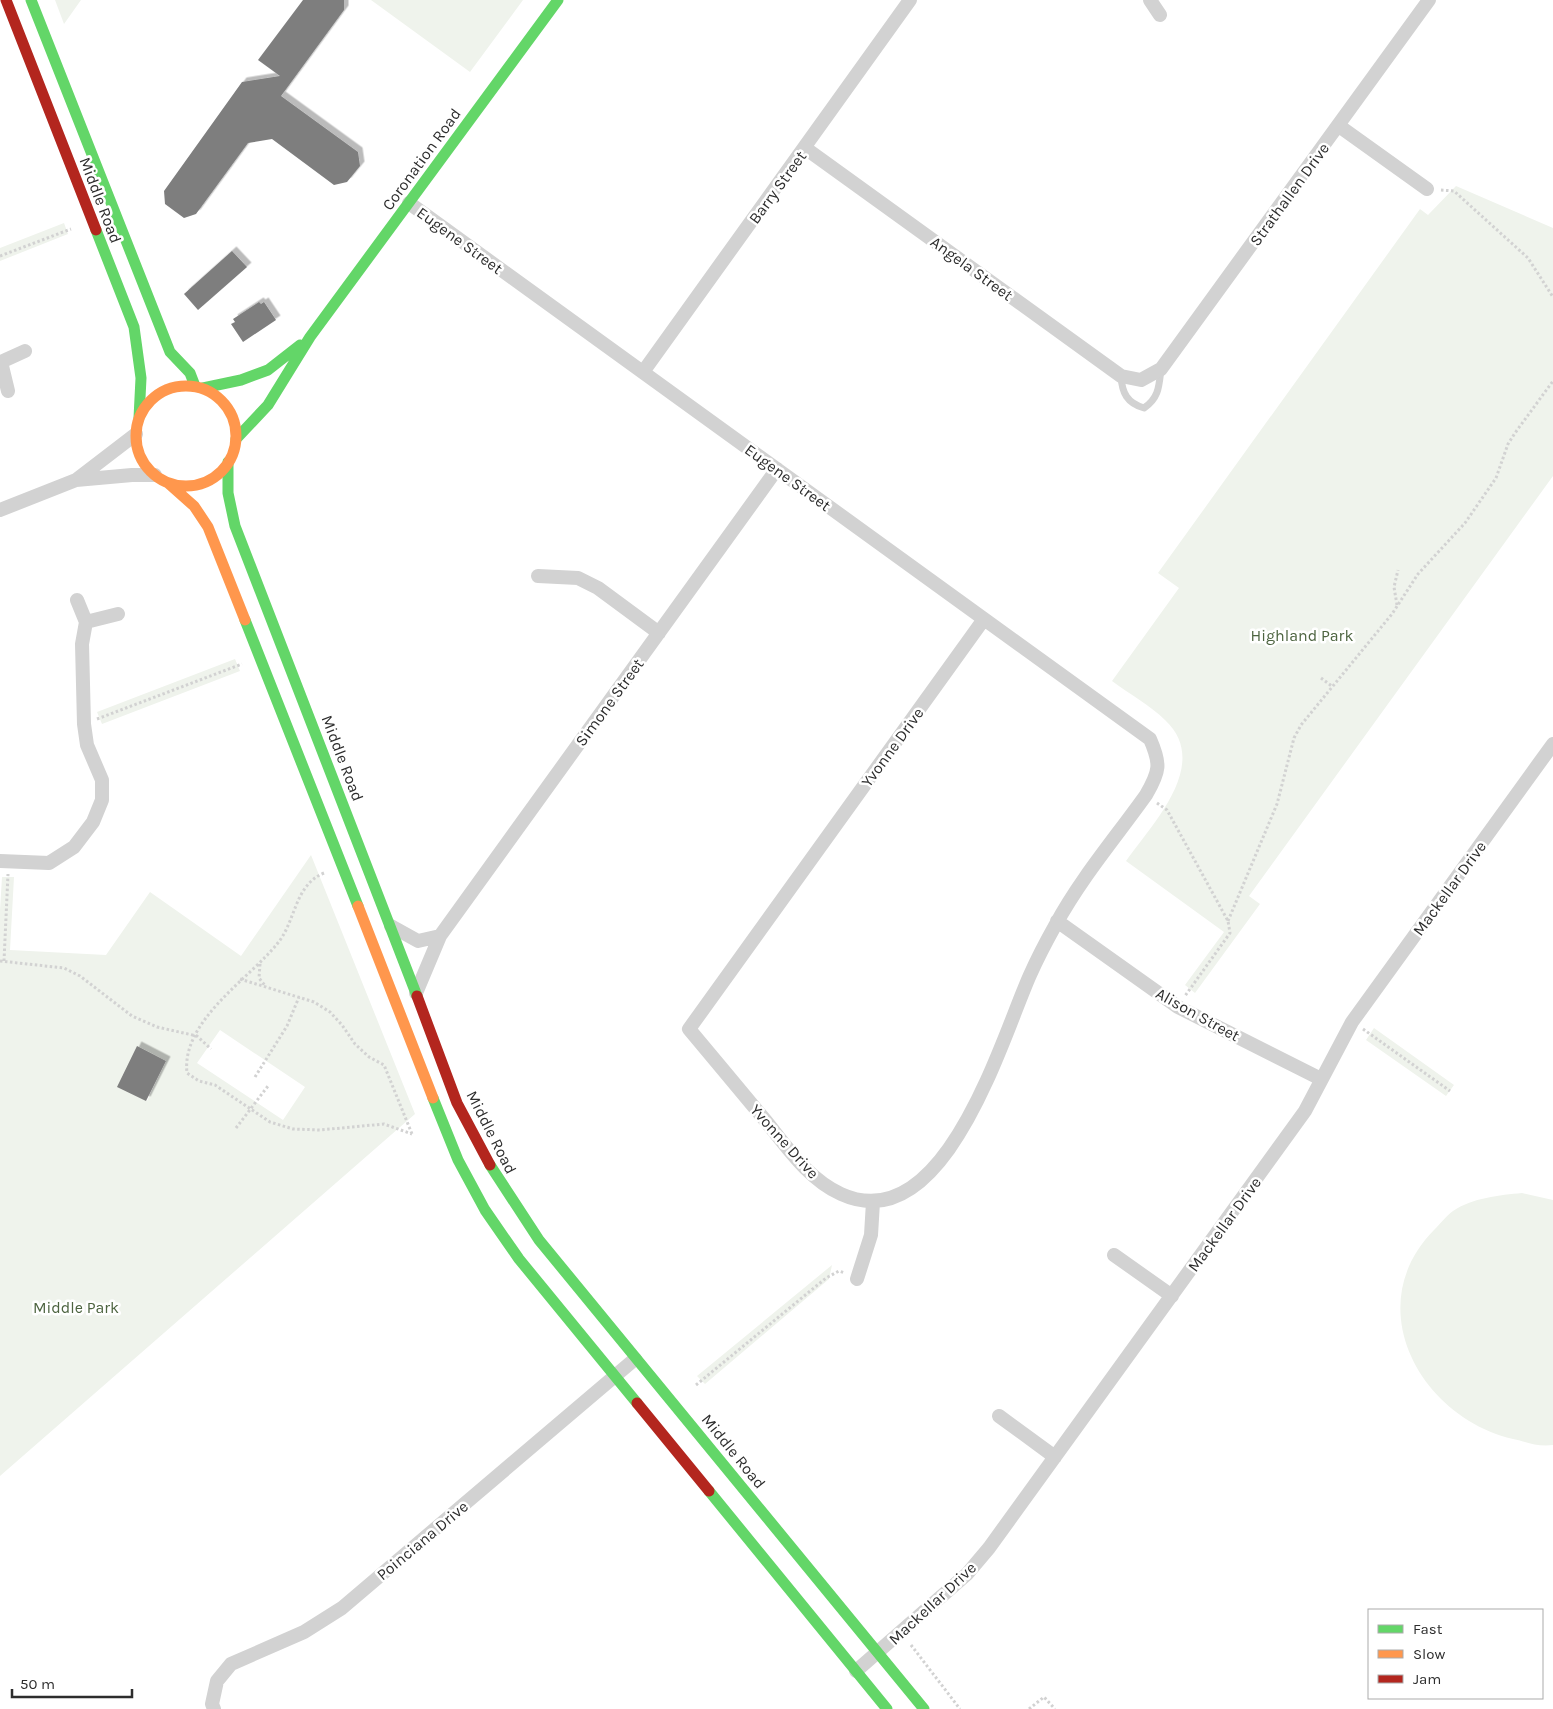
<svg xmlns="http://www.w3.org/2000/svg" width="1553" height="1709" viewBox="0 0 1553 1709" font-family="Karla,sans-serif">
  <defs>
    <filter id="shadow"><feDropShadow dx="4.5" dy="-4.5" stdDeviation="0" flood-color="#0004"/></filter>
  </defs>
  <rect width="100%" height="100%" fill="#fff"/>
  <path fill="#eff3ec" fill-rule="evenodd" d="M 55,0 L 81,0 L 64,24 Z
    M 371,0 L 523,0 L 470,72 Z
    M 1456,186 L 1553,228 L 1553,476 L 1249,896 L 1260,904 L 1195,993 L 1185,985 L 1224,932 L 1126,861 C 1152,824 1212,764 1165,720 C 1150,705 1129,694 1112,681 L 1179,588 L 1158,573 L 1420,209 L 1428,215 Z
    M 64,223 L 68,234 L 0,261 L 0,248 Z
    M 235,659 L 240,671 L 102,724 L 97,712 Z
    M 311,855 L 415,1114 L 0,1476 L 0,910 L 2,877 L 14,877 L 10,950 L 106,955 L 150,892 L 241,956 ZM 220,1030 L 305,1087 L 283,1120 L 197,1063 ZM 137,1047 L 166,1061 L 147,1101 L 118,1087 Z
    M 1374,1028 L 1454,1085 L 1446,1096 L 1366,1040 Z
    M 1522,1193 L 1553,1200 L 1553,1445 C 1537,1447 1528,1442 1513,1439 C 1420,1417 1359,1306 1434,1230 C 1440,1224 1446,1216 1453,1211 C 1472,1198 1500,1195 1522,1193 Z
    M 832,1265 L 829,1279 L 705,1384 L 697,1376 Z"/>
  <path fill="#7e7e7e" filter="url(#shadow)" d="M 303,0 L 344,0 L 344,10 L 281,96 L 358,152 L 360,166 L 347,182 L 334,185 L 272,139 L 248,143 L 196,214 L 184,218 L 165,204 L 164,191 L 242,82 L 280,76 L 258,60 Z
    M 232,251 L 247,267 L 198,310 L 184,294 Z
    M 259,302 L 261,304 L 264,302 L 276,320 L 243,342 L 231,324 L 235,322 L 233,319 Z
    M 137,1046 L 166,1061 L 146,1101 L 117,1087 Z"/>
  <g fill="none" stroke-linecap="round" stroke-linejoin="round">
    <path stroke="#d2d2d2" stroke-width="3" stroke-dasharray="2.5 2.5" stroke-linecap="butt" d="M 1441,190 L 1454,191 L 1528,258 L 1553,297
      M 0,256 L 71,229
      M 1397,605 L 1394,587 L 1398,570
      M 1321,678 L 1333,687
      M 97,719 L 242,664
      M 1157,803 L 1167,810 L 1228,921 L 1230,933 L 1185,996
      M 324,873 C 294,885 296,922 277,944 C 249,979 181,1021 187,1073 L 199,1081 L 215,1085 L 270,1122 L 293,1129 L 320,1130 L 384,1124 L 412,1134
      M 1228,921 L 1277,804 L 1294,738 L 1301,725 L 1392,614 L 1418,574 L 1465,523 L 1496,478 L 1508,444 L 1515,433 L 1553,381
      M 0,961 L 64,968 L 80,976 L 132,1016 L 157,1027 L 197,1036 L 211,1049
      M 4,961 L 8,874
      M 260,964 L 259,978 L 266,987
      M 240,979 L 314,1002 L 330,1012 L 342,1025 L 355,1044 L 369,1057 L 384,1065 L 412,1134
      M 1363,1029 L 1450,1091
      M 255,1077 L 287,1026 L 299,997
      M 236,1128 L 268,1086
      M 696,1385 L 826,1278 L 839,1271 L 845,1273
      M 911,1645 L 960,1709
      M 1029,1709 L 1044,1697 L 1055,1709"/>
    <path stroke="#d2d2d2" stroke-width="7" d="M 1121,376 C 1122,393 1127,403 1144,408 C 1159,398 1159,386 1161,369"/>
    <path stroke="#d2d2d2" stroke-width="14" d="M 1150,0 L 1160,15
      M 1339,126 L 1427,189
      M 805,148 L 1121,376 L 1141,380 L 1161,369 L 1429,0
      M 409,203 L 1150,739 C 1161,764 1160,771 1146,795 C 1116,837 1081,878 1056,924 C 1047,940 1038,957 1030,975 C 1001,1040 944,1241 841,1194 C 808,1179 787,1147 765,1120 C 740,1090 714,1059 689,1029 L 984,619
      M 643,372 L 910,0
      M 8,391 L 1,362 L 25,351
      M 76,480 L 136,434
      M 0,510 L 76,480 L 132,475 L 155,475
      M 538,576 L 578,578 L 598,588 L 659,633
      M 86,622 L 118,614
      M 0,861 L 49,863 L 74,847 L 93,822 L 102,800 L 102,780 L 87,745 L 84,724 L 82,644 L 86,622 L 77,600
      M 1057,921 L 1178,1007 L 1321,1079
      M 391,926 L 418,941 L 440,936
      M 416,993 L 440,936 L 777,469
      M 1114,1255 L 1172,1296
      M 857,1279 L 871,1235 L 873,1202
      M 999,1416 L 1055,1457
      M 856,1671 L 967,1574 L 989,1548 L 1305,1111 L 1352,1022 L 1553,744
      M 214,1709 L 212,1704 L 217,1681 L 231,1664 L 304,1632 L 342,1608 L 635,1359"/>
    <path stroke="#63d668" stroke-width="11" d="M 31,0 L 170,352 L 190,373 L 195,386
      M 96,230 L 134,327 L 141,378 L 139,418
      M 203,388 L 241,380 L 268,370 L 300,345
      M 236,439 L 268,405 L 310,337 L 558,0
      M 228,462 L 228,493 L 235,526 L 417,996
      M 245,620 L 358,906
      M 433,1098 L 458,1160 L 485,1210 L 519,1259 L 637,1403
      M 490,1165 L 539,1240 L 924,1709
      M 709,1491 L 887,1709"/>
    <path stroke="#ff974d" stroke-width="11" d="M136 436a50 50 0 1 1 100 0a50 50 0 1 1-100 0Z
      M 168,483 L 194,506 L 208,527 L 245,620
      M 358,906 L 433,1098"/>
    <path stroke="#b3261e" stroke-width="11" d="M 6,0 L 96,230
      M 417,996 L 457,1103 L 490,1165
      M 637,1403 L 709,1491"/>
  </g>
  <g text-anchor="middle" stroke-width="5" stroke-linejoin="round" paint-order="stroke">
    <g font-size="16" fill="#2d2d2d" stroke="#fff">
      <text transform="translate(421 159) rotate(-54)" y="6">Coronation Road</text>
      <text transform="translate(777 187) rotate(-54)" y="6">Barry Street</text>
      <text transform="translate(1289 194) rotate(-54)" y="6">Strathallen Drive</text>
      <text transform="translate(101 200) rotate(69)" y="6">Middle Road</text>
      <text transform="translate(460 240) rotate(36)" y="6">Eugene Street</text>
      <text transform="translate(972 268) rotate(36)" y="6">Angela Street</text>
      <text transform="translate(788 477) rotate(36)" y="6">Eugene Street</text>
      <text transform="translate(609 702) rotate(-54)" y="6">Simone Street</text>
      <text transform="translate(892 747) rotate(-54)" y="6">Yvonne Drive</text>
      <text transform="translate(343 758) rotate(69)" y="6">Middle Road</text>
      <text transform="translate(1449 888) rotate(-54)" y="6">Mackellar Drive</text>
      <text transform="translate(1198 1014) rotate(29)" y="6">Alison Street</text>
      <text transform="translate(492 1132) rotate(63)" y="6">Middle Road</text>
      <text transform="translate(785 1141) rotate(48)" y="6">Yvonne Drive</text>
      <text transform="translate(1224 1224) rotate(-54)" y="6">Mackellar Drive</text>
      <text transform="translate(734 1451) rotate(51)" y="6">Middle Road</text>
      <text transform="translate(422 1540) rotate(-40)" y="6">Poinciana Drive</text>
      <text transform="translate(932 1603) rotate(-43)" y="6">Mackellar Drive</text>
    </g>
    <g font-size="16" fill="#4d6440" stroke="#fff">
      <text x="1302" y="641">Highland Park</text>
      <text x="76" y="1313">Middle Park</text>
    </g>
  </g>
  <rect x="1368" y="1609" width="175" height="90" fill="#ffffff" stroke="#ababab"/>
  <rect x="1378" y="1625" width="25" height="8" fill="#63d668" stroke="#ababab"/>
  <text x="1413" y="1634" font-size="15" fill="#2d2d2d">Fast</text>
  <rect x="1378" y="1650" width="25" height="8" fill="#ff974d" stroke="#ababab"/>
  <text x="1413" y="1659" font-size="15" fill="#2d2d2d">Slow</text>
  <rect x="1378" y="1675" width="25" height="8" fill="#b3261e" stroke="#ababab"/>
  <text x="1413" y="1684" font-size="15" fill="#2d2d2d">Jam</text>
  <path d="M12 1689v8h120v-8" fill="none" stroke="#2d2d2d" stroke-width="2.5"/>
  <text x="20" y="1689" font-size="15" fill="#2d2d2d" stroke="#ffffff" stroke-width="4" paint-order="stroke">50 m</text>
</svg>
